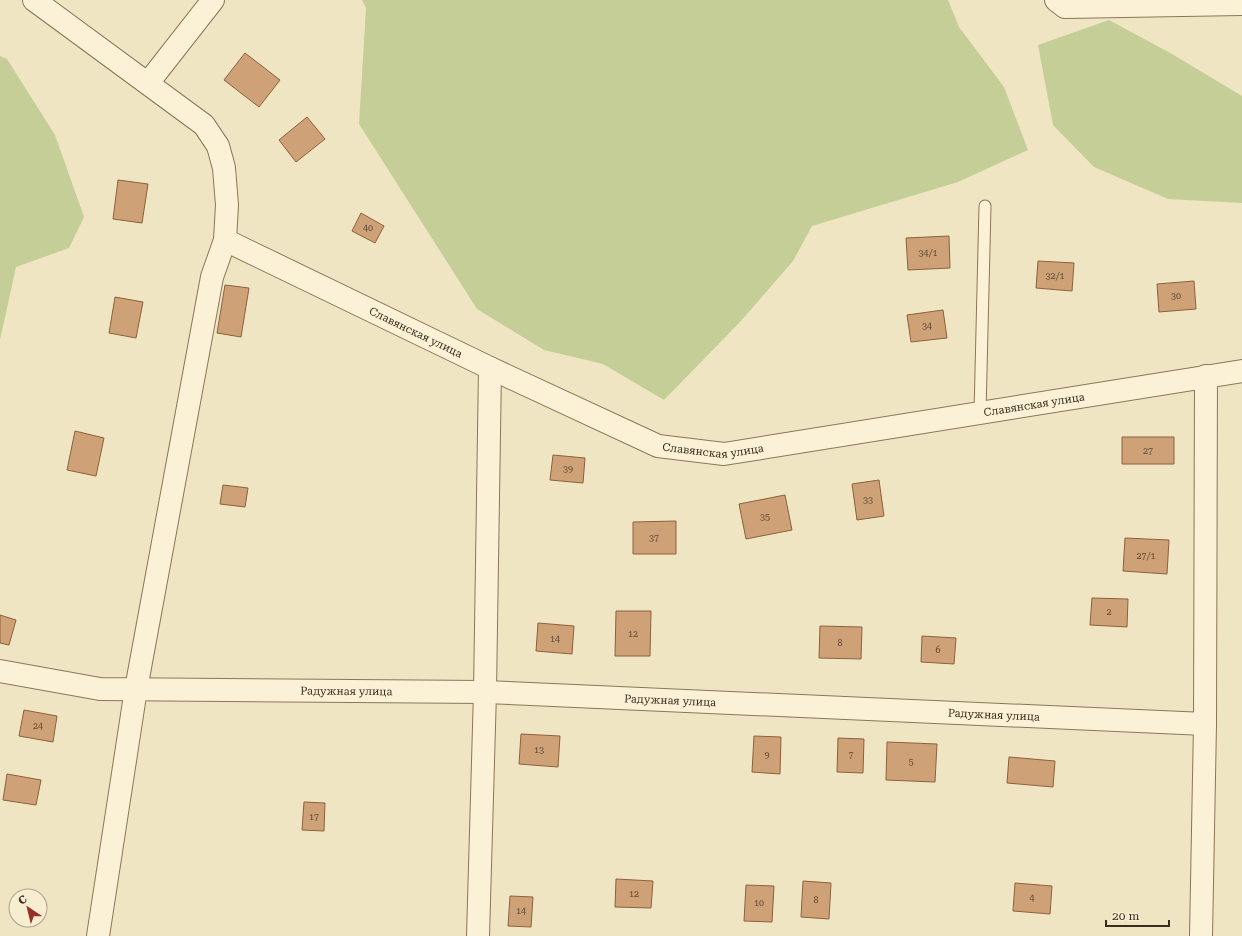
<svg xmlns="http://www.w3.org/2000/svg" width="1242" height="936" viewBox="0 0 1242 936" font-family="'Roboto Serif',serif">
  <rect width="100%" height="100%" fill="#f0e5c2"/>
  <path fill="#c4ce96" d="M 362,0 L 948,0 L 959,27 L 1004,87 L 1028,150 L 958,182 L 812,226 L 793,261 L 740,322 L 664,400 L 603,364 L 544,350 L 477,309 L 359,124 L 366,8 Z
    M 1109,20 L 1172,54 L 1242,96 L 1242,203 L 1168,199 L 1094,167 L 1053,125 L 1038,45 Z
    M 0,56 L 7,59 L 55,135 L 84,217 L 69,248 L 16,267 L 0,340 Z"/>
  <path fill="#cfa177" stroke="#8b613d" d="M 245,53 L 280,80 L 259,107 L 224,80 Z
    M 307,117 L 325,139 L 296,162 L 279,140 Z
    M 118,180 L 148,184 L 142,223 L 113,219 Z
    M 361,213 L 384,226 L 375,243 L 352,231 Z
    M 949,236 L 950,268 L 908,270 L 906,238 Z
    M 1038,261 L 1074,263 L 1072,291 L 1036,288 Z
    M 1194,281 L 1196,309 L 1159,312 L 1157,284 Z
    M 225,285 L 249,288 L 241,337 L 217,333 Z
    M 115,297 L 143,302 L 136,338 L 109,333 Z
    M 943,310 L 947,338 L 911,342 L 907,315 Z
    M 75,431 L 104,438 L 96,476 L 67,470 Z
    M 1122,437 L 1174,437 L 1174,464 L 1122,464 Z
    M 553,455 L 585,458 L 583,483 L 550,480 Z
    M 879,480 L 884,516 L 857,520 L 852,484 Z
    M 223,485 L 248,488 L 245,507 L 220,504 Z
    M 785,495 L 792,530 L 746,539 L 739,504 Z
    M 676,521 L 676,554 L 633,554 L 633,522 Z
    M 1125,538 L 1169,540 L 1167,574 L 1123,571 Z
    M 1092,598 L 1128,599 L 1127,627 L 1090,625 Z
    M 616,611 L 651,611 L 650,656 L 615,656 Z
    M 0,615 L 16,620 L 9,645 L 0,643 Z
    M 538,623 L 574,626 L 572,654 L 536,651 Z
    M 820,626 L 862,627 L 861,659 L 819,658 Z
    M 922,636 L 956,638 L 954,664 L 921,662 Z
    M 24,710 L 57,716 L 53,742 L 19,736 Z
    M 521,734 L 560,736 L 558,767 L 519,764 Z
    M 754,736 L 781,737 L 780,774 L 752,772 Z
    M 838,738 L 864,739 L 863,773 L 837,772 Z
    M 887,742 L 937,744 L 935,782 L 886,780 Z
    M 1009,757 L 1055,761 L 1053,787 L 1007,783 Z
    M 7,774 L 41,780 L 36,805 L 3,800 Z
    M 304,802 L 325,803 L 324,831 L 302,830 Z
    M 616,879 L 653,881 L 651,908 L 615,907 Z
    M 803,881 L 831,883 L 829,919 L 801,917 Z
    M 1015,883 L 1052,886 L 1050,914 L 1013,911 Z
    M 746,885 L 774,886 L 772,922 L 744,921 Z
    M 510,896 L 533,897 L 531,927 L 508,926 Z"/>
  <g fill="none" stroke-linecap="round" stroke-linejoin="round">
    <g stroke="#8a7659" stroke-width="13">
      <path id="lane" d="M 980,413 L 985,206"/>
    </g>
    <g stroke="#8a7659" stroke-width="24">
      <g id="street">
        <path d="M 34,0 L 204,125 L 218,146 L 224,168 L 227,205 L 225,240 L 212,277 L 136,689 L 98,936"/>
        <path d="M 1056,0 L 1065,7 L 1242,4"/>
        <path d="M 148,83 L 213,0"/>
        <path id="s1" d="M 225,240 L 490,368 L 658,446 L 724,454 L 1242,371"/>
        <path id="s2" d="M 0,671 L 100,689 L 485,692 L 1205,724"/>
        <path d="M 478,936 L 485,692 L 490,368"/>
        <path d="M 1201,936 L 1205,724 L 1206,376"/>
      </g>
    </g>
    <use href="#lane" stroke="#faf1d6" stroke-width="11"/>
    <use href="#street" stroke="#faf1d6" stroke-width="22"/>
  </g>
  <g text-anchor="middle" stroke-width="3.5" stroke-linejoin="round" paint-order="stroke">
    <g font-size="9" fill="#5f4a34">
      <text x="368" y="231">40</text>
      <text x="928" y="256">34/1</text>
      <text x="1055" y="279">32/1</text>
      <text x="1176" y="299">30</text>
      <text x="927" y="329">34</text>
      <text x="1148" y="454">27</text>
      <text x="568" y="472">39</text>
      <text x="868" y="503">33</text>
      <text x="765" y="520">35</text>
      <text x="654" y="541">37</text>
      <text x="1146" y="559">27/1</text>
      <text x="1109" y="615">2</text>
      <text x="633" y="637">12</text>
      <text x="555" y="642">14</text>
      <text x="840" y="646">8</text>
      <text x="938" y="653">6</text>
      <text x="38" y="729">24</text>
      <text x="539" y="753">13</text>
      <text x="767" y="758">9</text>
      <text x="851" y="758">7</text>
      <text x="911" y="765">5</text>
      <text x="314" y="820">17</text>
      <text x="634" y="897">12</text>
      <text x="1032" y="901">4</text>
      <text x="816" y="903">8</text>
      <text x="759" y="906">10</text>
      <text x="521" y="914">14</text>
    </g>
    <g font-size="11" fill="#3a2d1d" stroke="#f7eed2">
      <text dy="4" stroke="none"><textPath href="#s1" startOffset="212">Славянская улица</textPath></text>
      <text dy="4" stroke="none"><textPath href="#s1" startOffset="860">Славянская улица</textPath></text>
      <text dy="4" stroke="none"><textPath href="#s1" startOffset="535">Славянская улица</textPath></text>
      <text dy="4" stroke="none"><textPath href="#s2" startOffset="348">Радужная улица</textPath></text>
      <text dy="4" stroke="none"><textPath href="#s2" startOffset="672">Радужная улица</textPath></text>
      <text dy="4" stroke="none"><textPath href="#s2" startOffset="996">Радужная улица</textPath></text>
    </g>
  </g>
  <g transform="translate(28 908) rotate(325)"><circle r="19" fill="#f7eed2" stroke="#aba18a"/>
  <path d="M0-3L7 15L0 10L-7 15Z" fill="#9c2c26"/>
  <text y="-6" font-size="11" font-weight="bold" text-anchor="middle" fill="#3a2d1d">С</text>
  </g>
  <path d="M1106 920v6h63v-6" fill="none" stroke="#3a2d1d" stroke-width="2"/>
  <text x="1112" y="920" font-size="12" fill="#3a2d1d" stroke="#f7eed2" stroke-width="3" paint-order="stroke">20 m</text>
</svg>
